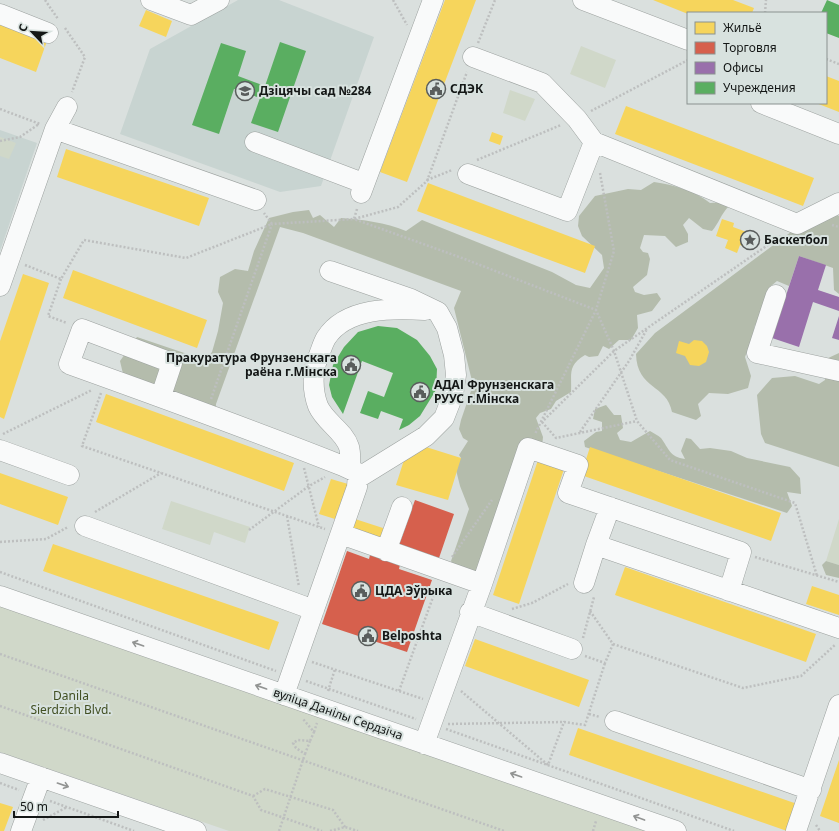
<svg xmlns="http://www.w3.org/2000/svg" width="839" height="831" viewBox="0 0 839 831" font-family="'Noto Sans',sans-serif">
  <rect width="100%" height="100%" fill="#dae0de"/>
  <path fill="#c8d4d1" d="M 238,0 L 279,0 L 374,37 L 321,186 L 280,192 L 120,134 L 150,49 Z
    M 0,130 L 37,143 L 0,251 Z"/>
  <path fill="#d0d8c9" d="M 581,46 L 616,60 L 605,88 L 570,74 Z
    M 510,90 L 535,99 L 525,121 L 503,113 Z
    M 0,137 L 16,143 L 9,159 L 0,156 Z
    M 171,501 L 250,527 L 245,543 L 214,532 L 210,545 L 162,529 Z
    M 839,519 L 839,565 L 826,561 Z
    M 0,603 L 654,831 L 229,831 L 0,752 Z"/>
  <path fill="#b4bcac" d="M 654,182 C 674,185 695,191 710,203 L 726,202 L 729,206 C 721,214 719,223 712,231 L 703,229 L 689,218 L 683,225 L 688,234 L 688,242 L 676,247 L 665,236 L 644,235 L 640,248 L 643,252 L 648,253 L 650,259 L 647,275 L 633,287 L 635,292 L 644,295 L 657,293 L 661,299 L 652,311 L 637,315 L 638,328 L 631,340 L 619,340 L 609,349 L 603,346 L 598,356 L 589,357 L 585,355 C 567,366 572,374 571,392 L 556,401 L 551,409 L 540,413 L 536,418 L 543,437 L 541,457 L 535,459 L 489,592 L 455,569 L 451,561 L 469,509 L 460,486 L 455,466 L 461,458 L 459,455 L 468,441 L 463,438 L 459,429 L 461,420 L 473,385 L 454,308 L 461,291 L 303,233 L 280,227 L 216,404 L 216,421 L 124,378 L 120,361 L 137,337 L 205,360 L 212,352 L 218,331 L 223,303 L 218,292 L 220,277 L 235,269 L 248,271 L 254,251 L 269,218 L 293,212 L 309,210 L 313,218 L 320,215 L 334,227 L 341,218 C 363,220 385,222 406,231 L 422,220 L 552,272 L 576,285 L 590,288 L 604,268 L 602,255 L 582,236 L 578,226 L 579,216 L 595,196 L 628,189 L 641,190 Z
    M 835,214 L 839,216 L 839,294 L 834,290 L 833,268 L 799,256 L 789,286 L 777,281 L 771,286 L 769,299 L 761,323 L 755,325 L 751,342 L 745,357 L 751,376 L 748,388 L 728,394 L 709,393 L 698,404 L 701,416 L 696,420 L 672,412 C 667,384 637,390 636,354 L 655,333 L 795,229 Z
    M 839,353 L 839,467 L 765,443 L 761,434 L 757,395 L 772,378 L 795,376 L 819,384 L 825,380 L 826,359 Z
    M 606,405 L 614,415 L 621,415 L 623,428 L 617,433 L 620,440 L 631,442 L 650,431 C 653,433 658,435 661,438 C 669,449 670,457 685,459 L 681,451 L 686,438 L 691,439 L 700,449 L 710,448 L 731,451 L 747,458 L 790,467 L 800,478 L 801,494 L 787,492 L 792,506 L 787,513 L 585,447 L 584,441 L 596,432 L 602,431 L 602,422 L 593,419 L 595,409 Z
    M 826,561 L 839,565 L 839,578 L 826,575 L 822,565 Z"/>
  <path fill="#f6d55c" d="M 445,0 L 476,0 L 407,182 L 380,172 Z
    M 653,0 L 733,0 L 754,8 L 752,13 L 688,14 Z
    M 146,10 L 172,21 L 166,37 L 139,26 Z
    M 0,23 L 47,41 L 36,72 L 0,58 Z
    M 826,76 L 839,81 L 839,112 L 816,103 L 826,103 Z
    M 626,106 L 814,178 L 803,206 L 615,134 Z
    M 492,132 L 503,136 L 500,145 L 489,141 Z
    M 66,149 L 209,198 L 199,226 L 57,177 Z
    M 428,183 L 595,246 L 585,273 L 417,211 Z
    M 722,219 L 734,223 L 733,227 L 752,234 L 747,248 L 740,245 L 737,253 L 725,248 L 728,240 L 716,236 Z
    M 73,270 L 207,320 L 197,348 L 63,298 Z
    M 23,274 L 49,283 L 4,419 L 0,417 L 0,341 Z
    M 694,340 L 702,341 L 707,346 L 709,352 L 706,362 L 699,366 L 690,365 L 685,356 L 676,353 L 679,341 L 689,344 Z
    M 106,394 L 294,463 L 284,491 L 96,422 Z
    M 426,447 L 461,458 L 448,500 L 396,485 L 404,460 Z
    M 590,447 L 781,513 L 771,541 L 581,475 Z
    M 538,460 L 564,469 L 519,604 L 493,595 Z
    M 0,473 L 68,497 L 58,525 L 0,504 Z
    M 331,479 L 348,484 L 335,519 L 319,514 Z
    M 352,518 L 386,529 L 382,541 L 348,529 Z
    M 53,544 L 279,622 L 269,650 L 43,571 Z
    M 625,567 L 816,634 L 806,662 L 615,595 Z
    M 812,586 L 839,595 L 839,615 L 806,604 Z
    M 475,639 L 589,680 L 579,707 L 465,666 Z
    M 578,728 L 803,806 L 787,831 L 569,755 Z
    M 839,760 L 839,823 L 820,816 Z
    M 0,803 L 13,807 L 4,831 L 0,831 Z"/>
  <path fill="#d6604d" d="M 415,500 L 454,514 L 439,558 L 399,545 Z
    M 347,551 L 369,559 L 371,551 L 401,560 L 399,569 L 432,580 L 407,652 L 322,624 Z"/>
  <path fill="#9970ab" d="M 799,256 L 826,265 L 818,290 L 839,297 L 839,311 L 813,302 L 799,347 L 772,338 Z
    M 839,316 L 839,340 L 832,338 Z"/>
  <path fill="#5aae61" d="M 827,0 L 839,5 L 839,38 L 826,33 L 826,13 L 821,13 Z
    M 280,42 L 306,51 L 278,132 L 251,123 L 260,98 L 234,89 L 219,134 L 192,125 L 221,43 L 246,51 L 238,76 L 265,86 Z
    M 378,326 L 397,328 L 417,340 L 430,356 L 437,369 L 436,390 L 420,416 L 409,425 L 399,430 L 403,419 L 381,411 L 378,419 L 360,413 L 368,391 L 384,397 L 393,373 L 362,361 L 343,414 L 332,397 L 329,385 L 333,365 L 344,347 L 358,332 Z"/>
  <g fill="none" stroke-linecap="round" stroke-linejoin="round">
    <g stroke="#9ca19f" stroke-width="21">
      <path id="minor" d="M 151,0 L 191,15 L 219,0
        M 583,0 L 688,40
        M 0,14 L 48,33
        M 473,57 L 542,83 L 577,119 L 594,142 L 797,224 L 839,203
        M 761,103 L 839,134
        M 55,129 L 256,200
        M 255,142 L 363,183
        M 468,174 L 567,211 L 594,142
        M 361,193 L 433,0
        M 330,271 L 411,299 L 438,312 L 447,328 L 454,355 L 456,375 L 453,395 L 444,418 L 426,436 L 358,478
        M 0,286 L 55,129 L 67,107
        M 776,295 L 757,353 L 839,371
        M 161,396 L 172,363 L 82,329 L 69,364 C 161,397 252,430 343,466 L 358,473 L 357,487 L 284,695
        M 0,450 L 69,475
        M 350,469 C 350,462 351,454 349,447 C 344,431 325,422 318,406 C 312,390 312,370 319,355 C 321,350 323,343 326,338 C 346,307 393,308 425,310
        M 610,507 L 596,545 L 839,628
        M 85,526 L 314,610
        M 341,534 L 482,584
        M 386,551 L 402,507
        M 584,583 L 596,545
        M 0,596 L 676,831
        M 470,612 L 572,649
        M 615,721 L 811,790
        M 424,744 L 482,584 L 528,448 L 578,465 L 568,493 L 741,552 L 729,591
        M 0,763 L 196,831
        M 21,831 L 41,777
        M 796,831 L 839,705"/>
    </g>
    <path stroke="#bdbfbf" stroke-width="2.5" stroke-dasharray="2 2" stroke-linecap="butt" d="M 45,0 L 58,19
      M 393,0 L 407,25
      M 765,13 L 766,0
      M 65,28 L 85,57 L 72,92
      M 478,43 L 495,0
      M 826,59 L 839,64
      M 0,109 L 40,124
      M 591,111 L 688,60
      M 0,141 L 20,137 L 39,124
      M 477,160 L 561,125
      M 600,173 L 614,251 L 596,310 L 614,351 L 637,421 L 670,460 L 795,503 L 817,576
      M 427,180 L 452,170
      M 357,209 L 354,219 L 462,258 L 596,310 L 535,434
      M 832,225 L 839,227
      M 25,265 L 61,279 L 84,240 L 186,258 L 272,224 L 264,213
      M 61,279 L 48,316 L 67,323
      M 101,393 L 82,446 L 325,529
      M 211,399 L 272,224 L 354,219 L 398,207 L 427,181 L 467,72
      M 544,420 L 614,351 L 781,236
      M 542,422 L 556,438 L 637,421
      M 580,432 L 629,361 L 647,329
      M 3,434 L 92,390
      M 304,468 L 319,527
      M 95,512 L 161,473
      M 287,516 L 299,587
      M 249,530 L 309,486 L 325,477
      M 0,542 L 46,539 L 68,527
      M 452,557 L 492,500
      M 755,557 L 839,582
      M 0,572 L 276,671
      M 512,609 L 532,603 L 568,584
      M 583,638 L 594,597
      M 613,644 L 743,688 L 801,676 L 836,644
      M 0,654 L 504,831
      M 585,656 L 605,663 L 613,644 L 590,611
      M 312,662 L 423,699
      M 306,681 L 416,719
      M 328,691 L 335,669
      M 399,691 L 437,586
      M 461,691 L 548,765 L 564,722 L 585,725 L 605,663
      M 0,706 L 253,796 L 261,810 L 322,831
      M 589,714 L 600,717
      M 448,724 L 564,722
      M 446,729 L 734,831
      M 314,732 L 317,723
      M 305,754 L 310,741
      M 0,783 L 19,790
      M 253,796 L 265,789 L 333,810 L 345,827
      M 50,801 L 134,831
      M 43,820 L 67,807
      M 816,825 L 820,831
      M 279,831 L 305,754 L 296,748 L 293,743 L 298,740 L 310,741 L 314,732 L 303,719
      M 330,831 L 345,827 L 358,831
      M 593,831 L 596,821"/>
    <use href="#minor" stroke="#f9fafa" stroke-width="20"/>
  </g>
  <defs><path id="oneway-shaft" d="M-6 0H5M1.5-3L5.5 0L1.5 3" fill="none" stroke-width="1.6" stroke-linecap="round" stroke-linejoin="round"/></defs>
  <g stroke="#929493">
    <use href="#oneway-shaft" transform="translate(138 644) rotate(-161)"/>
    <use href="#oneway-shaft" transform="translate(261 687) rotate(-161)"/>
    <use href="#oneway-shaft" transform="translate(516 775) rotate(-161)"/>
    <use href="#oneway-shaft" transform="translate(63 785) rotate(19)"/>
    <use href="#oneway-shaft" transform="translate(639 818) rotate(-160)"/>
  </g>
  <defs>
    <g id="civic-ring" transform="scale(1)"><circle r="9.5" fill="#d8e2df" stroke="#595d5c" stroke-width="1.5"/><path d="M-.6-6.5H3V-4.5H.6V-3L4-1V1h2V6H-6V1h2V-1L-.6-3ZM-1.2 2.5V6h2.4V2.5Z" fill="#595d5c"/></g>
    <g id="school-ring" transform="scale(1)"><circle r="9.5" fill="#d8e2df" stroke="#595d5c" stroke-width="1.5"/><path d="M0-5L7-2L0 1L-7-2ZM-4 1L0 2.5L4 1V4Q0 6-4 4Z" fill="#595d5c"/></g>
    <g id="sight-ring" transform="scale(1)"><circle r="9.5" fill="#d8e2df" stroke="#595d5c" stroke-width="1.5"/><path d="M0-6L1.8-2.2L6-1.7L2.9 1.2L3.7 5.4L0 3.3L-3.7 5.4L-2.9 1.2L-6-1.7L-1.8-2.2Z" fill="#595d5c"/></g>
  </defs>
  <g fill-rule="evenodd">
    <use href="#civic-ring" x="436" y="89"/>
    <use href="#school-ring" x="245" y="91"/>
    <use href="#sight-ring" x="750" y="240"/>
    <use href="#civic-ring" x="351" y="365"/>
    <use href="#civic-ring" x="420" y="392"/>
    <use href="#civic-ring" x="361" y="591"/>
    <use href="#civic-ring" x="368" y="636"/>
  </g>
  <g text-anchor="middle" stroke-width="4" stroke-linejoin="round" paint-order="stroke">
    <g font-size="12" font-weight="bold" fill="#141716" stroke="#d8e2df" text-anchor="start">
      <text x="450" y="93">СДЭК</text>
      <text x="259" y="95">Дзіцячы сад №284</text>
      <text x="764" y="244">Баскетбол</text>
      <text x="337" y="362" text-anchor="end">Пракуратура Фрунзенскага<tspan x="337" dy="14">раёна г.Мінска</tspan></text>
      <text x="434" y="389">АДАІ Фрунзенскага<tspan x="434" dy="14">РУУС г.Мінска</tspan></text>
      <text x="375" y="595">ЦДА Эўрыка</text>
      <text x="382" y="640">Belposhta</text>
    </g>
    <g font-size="12" fill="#425023" stroke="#d8e2df">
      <text x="71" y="700">Danila<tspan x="71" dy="14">Sierdzich Blvd.</tspan></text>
    </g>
    <g font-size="12" fill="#141716" stroke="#d8e2df">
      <text transform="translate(338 714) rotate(19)" y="4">вуліца Данілы Сердзіча</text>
    </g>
  </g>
  <rect x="687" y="12" width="140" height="92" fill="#d8e2df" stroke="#8a918f"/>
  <rect x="695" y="22" width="20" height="12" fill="#f6d55c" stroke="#8a918f"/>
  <text x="723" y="32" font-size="12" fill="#141716">Жильё</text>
  <rect x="695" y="42" width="20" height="12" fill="#d6604d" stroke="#8a918f"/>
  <text x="723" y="52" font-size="12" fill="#141716">Торговля</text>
  <rect x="695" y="62" width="20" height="12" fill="#9970ab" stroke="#8a918f"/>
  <text x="723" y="72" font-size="12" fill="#141716">Офисы</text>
  <rect x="695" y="82" width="20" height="12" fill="#5aae61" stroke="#8a918f"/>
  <text x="723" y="92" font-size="12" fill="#141716">Учреждения</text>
  <g transform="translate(32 32) rotate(295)" stroke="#d8e2df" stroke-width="3" paint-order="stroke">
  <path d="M0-3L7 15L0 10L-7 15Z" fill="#141716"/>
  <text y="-6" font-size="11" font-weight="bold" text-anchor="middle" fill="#141716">С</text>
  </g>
  <path d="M14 811v6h104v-6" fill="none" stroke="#141716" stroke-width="2"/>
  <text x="20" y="811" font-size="12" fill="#141716" stroke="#d8e2df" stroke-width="3" paint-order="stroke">50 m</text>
</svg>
